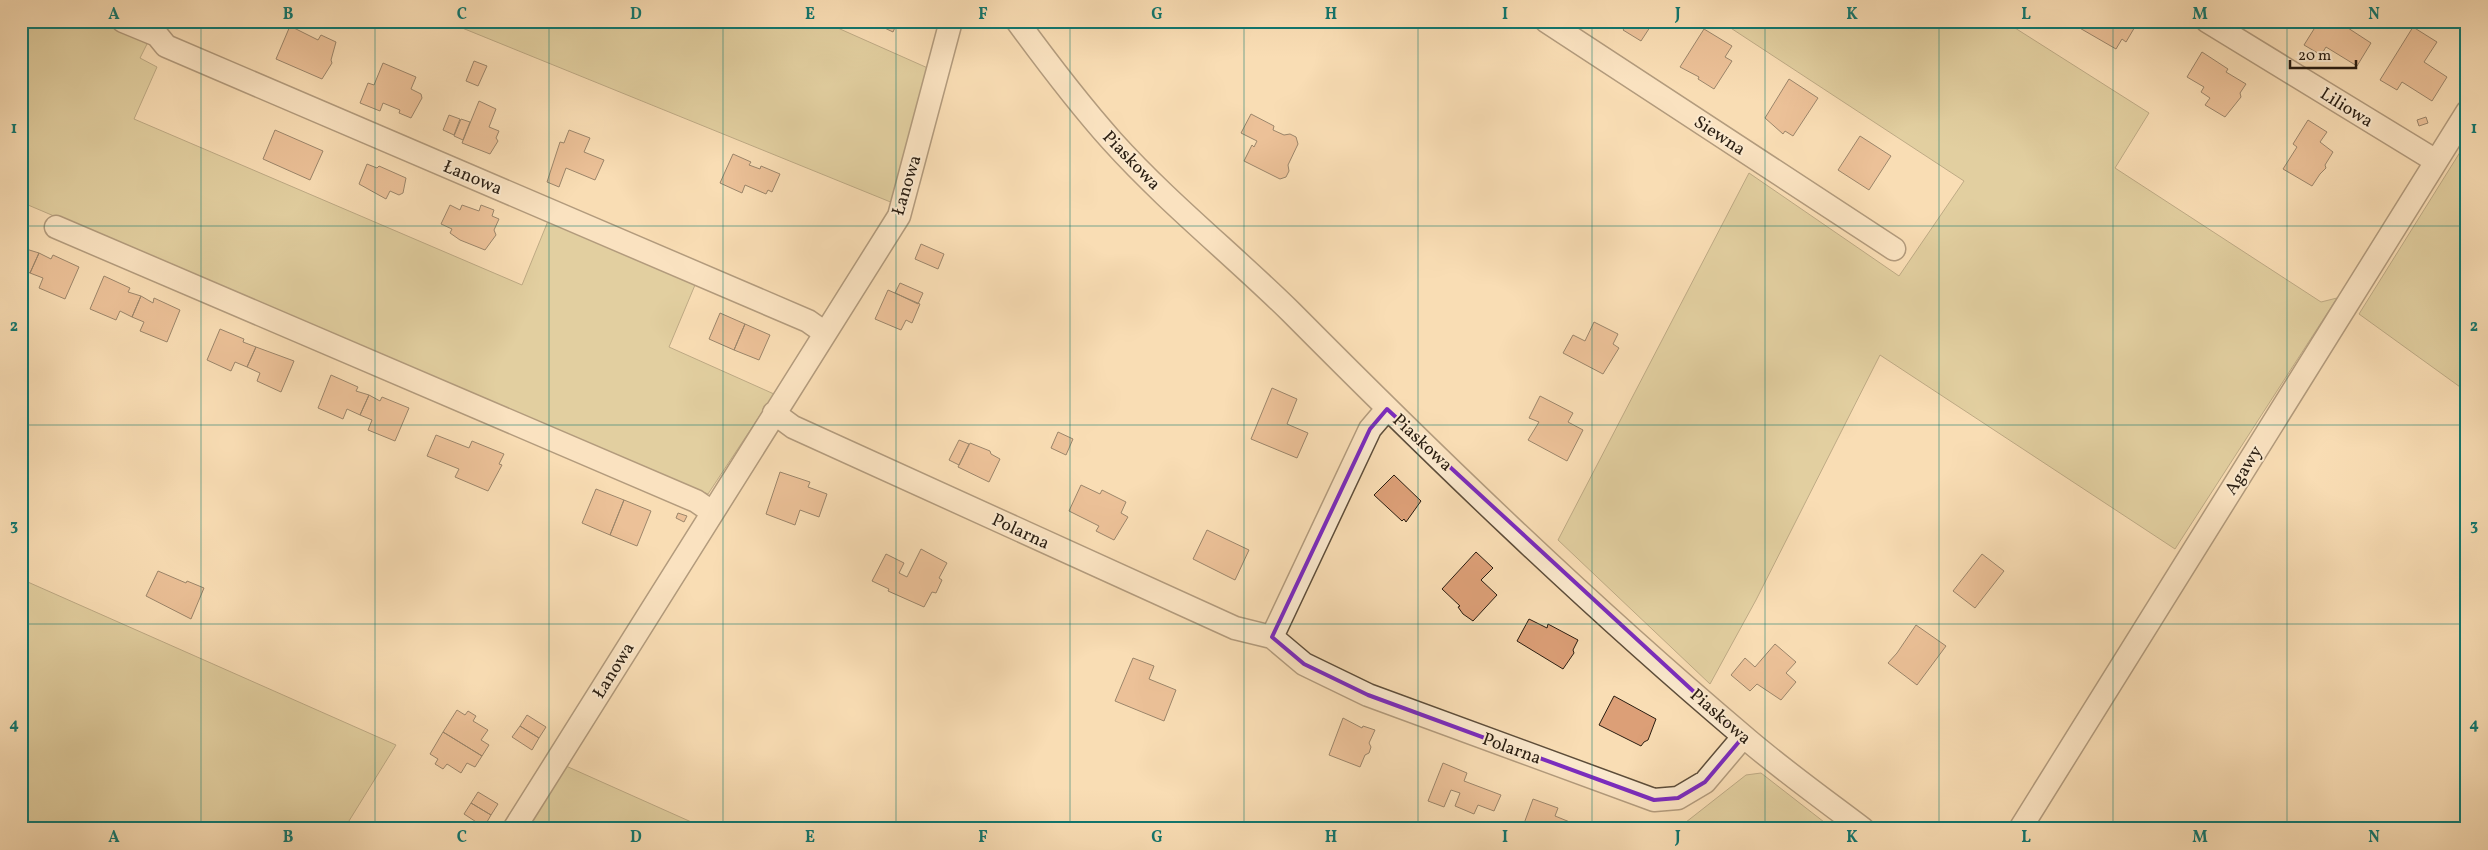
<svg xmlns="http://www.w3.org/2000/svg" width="2488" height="850" viewBox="0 0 2488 850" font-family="Vollkorn,serif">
  <rect width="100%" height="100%" fill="#f9ddb4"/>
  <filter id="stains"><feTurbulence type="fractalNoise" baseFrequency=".004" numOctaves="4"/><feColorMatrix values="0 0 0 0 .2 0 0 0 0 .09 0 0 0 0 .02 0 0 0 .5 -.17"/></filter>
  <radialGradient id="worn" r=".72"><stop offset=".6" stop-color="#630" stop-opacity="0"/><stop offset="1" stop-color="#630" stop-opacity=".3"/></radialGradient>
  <path fill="#c5bf87" stroke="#776e4c" d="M 21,21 L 105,21 L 148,42 L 140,58 L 157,67 L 134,119 L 522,285 L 548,221 L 695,285 L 669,347 L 774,394 L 708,494 L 21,202 Z
    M 445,21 L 822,21 L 930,69 L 893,203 Z
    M 1720,21 L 2004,21 L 2149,113 L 2115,168 L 2321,302 L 2337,298 L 2175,549 L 1880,355 L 1756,600 L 1710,684 L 1558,540 L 1749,173 L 1899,276 L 1964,181 Z
    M 2467,141 L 2467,392 L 2359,314 Z
    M 21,579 L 396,745 L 344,829 L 21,829 Z
    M 566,766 L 707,829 L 528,829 Z
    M 1761,773 L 1833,829 L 1683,829 L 1681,826 L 1746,775 Z"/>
  <path fill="#dc9f77" stroke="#291d11" d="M 870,21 L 898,21 L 893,32 Z
    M 1619,21 L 1654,21 L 1641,41 L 1623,30 L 1626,26 Z
    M 2072,21 L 2133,21 L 2136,25 L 2126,42 L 2122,39 L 2116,49 L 2071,23 Z
    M 2319,21 L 2352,21 L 2348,28 L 2371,43 L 2357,66 L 2326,47 L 2321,55 L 2304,45 Z
    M 290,26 L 318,40 L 321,35 L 336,42 L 331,60 L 332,63 L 322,79 L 276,59 Z
    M 2413,27 L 2437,42 L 2424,62 L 2447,77 L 2432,101 L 2402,82 L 2397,90 L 2380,80 Z
    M 1704,29 L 1732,46 L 1725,57 L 1732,61 L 1714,89 L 1698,79 L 1699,77 L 1680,67 Z
    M 2202,52 L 2228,69 L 2226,72 L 2246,84 L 2240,93 L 2241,97 L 2225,117 L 2205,105 L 2210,98 L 2201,92 L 2204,87 L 2187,77 Z
    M 474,61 L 487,66 L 478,86 L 466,81 Z
    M 383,63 L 416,77 L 411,89 L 421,94 L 422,98 L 411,118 L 399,113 L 400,110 L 383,103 L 380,111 L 360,103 L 368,83 L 374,85 Z
    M 1789,79 L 1818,98 L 1793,136 L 1785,131 L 1783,134 L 1765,118 Z
    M 479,101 L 496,109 L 489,127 L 499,131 L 496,138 L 498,141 L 490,154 L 462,143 Z
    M 1251,114 L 1274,126 L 1273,130 L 1284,135 L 1290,134 L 1296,137 L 1298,144 L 1288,165 L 1289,171 L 1286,177 L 1280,179 L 1244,161 L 1252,145 L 1254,147 L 1257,141 L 1241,133 Z
    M 449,115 L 460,119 L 454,135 L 443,130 Z
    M 2426,117 L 2428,123 L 2419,126 L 2417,120 Z
    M 461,119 L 470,122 L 463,140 L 454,136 Z
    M 2308,120 L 2327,132 L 2320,142 L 2333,152 L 2325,165 L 2326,168 L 2320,174 L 2312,186 L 2283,169 L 2297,147 L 2293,144 Z
    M 275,130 L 323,151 L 310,180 L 263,159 Z
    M 569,130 L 590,138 L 584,152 L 604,160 L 595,180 L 566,168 L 559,187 L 547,182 L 560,142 L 564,143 Z
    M 1860,136 L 1891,156 L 1869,190 L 1838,170 Z
    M 733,154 L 751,162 L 749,165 L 760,169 L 761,166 L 780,174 L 772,192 L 768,190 L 766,194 L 745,185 L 742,193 L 720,183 Z
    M 367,164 L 377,168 L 379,166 L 406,178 L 403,193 L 399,195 L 390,191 L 386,199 L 359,184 Z
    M 450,205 L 460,210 L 462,205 L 479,211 L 481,205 L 494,210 L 492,216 L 499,219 L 494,230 L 496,235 L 485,250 L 460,240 L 450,233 L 452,229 L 441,224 Z
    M 21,242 L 28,244 L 26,249 L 39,253 L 30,273 L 21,269 Z
    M 921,244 L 944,254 L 938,269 L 915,259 Z
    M 39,253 L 51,259 L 53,255 L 79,267 L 65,299 L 39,288 L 43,278 L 30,273 Z
    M 104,276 L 130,288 L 128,292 L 141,296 L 132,317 L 120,311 L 116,320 L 90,309 Z
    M 900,283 L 923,293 L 918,304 L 895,293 Z
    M 888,290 L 920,304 L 912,323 L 906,320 L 901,330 L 875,319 Z
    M 141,296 L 153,303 L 154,298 L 180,310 L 167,342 L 140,331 L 144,322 L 132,317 Z
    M 720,313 L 745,324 L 734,350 L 709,339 Z
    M 1594,322 L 1618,334 L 1613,344 L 1619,348 L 1603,374 L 1563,353 L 1573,335 L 1585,341 Z
    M 745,324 L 770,335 L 759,360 L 734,350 Z
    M 220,329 L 244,339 L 243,342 L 256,347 L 247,367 L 235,362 L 231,371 L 207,360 Z
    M 256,347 L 294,361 L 281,392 L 257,381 L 260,373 L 247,367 Z
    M 331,375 L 358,387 L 356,391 L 369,395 L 360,415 L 347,409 L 343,419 L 318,408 Z
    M 1272,388 L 1297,399 L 1287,424 L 1308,433 L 1297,458 L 1251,439 Z
    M 369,395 L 380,401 L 382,397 L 409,408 L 395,441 L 368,430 L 372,420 L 360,415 Z
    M 1540,396 L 1573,413 L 1568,422 L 1583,430 L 1567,461 L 1528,440 L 1539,422 L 1529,418 Z
    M 1058,432 L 1073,439 L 1066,455 L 1051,448 Z
    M 436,435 L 469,448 L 472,441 L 504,454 L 499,464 L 502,465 L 488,491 L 455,477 L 459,469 L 427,456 Z
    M 959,440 L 969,444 L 959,465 L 949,460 Z
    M 970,443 L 990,451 L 991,454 L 1000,459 L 989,482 L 958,467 Z
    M 780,472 L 810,482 L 808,487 L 827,494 L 819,517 L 800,510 L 795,525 L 766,514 Z
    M 1394,475 L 1421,501 L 1406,522 L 1404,519 L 1402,521 L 1374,495 Z
    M 1081,485 L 1100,494 L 1102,490 L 1126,502 L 1121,513 L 1128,517 L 1114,540 L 1096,531 L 1099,526 L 1069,511 Z
    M 596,489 L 624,500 L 610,535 L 582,523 Z
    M 624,500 L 651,511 L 637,546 L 610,535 Z
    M 678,513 L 687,516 L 684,522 L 676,518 Z
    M 1207,530 L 1249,550 L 1235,580 L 1193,559 Z
    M 921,549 L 947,563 L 939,578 L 942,580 L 936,593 L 932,592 L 924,607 L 888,591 L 889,589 L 872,581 L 886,554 L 904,563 L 899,573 L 907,577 Z
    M 1476,552 L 1493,568 L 1481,580 L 1497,595 L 1473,621 L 1463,614 L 1458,607 L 1460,606 L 1442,589 Z
    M 1982,554 L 2004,571 L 1975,608 L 1953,591 Z
    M 158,571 L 186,583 L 187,581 L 204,588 L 191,619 L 146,596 Z
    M 1529,619 L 1547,628 L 1548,624 L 1578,640 L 1573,650 L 1574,653 L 1563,669 L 1517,641 Z
    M 1916,625 L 1946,646 L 1917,685 L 1888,663 L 1897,653 Z
    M 1775,644 L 1796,662 L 1786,673 L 1796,682 L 1781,700 L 1757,684 L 1750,691 L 1731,675 L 1745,658 L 1755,667 Z
    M 1133,658 L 1154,666 L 1149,679 L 1176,690 L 1164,721 L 1115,701 Z
    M 1614,696 L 1656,719 L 1648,740 L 1644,742 L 1641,746 L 1599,725 Z
    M 457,710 L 465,715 L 468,711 L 476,716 L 473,721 L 488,730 L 481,740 L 489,745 L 482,756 L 443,732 Z
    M 527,715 L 546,727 L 539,738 L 520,726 Z
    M 1343,718 L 1362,728 L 1363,726 L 1375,730 L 1369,743 L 1371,747 L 1369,753 L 1365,755 L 1360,767 L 1329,755 Z
    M 520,726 L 539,738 L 532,750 L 512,737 Z
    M 443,732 L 482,756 L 475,767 L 467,763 L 461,773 L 447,764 L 443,769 L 435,764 L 438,759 L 430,754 Z
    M 1443,763 L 1467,773 L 1464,781 L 1501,795 L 1494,811 L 1478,805 L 1474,814 L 1455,806 L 1460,793 L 1451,790 L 1444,807 L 1428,801 Z
    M 478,792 L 498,804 L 491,815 L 471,803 Z
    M 1533,799 L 1558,808 L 1555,816 L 1587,829 L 1550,829 L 1542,825 L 1540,829 L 1522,829 Z
    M 471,803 L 491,815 L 484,827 L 464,814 Z"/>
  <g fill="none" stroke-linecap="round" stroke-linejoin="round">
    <g stroke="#5d4d3a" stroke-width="25">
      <path id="minor" d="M 123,21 L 157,35 L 166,46 L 808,321 L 825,333
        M 1017,21 C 1047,62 1078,103 1112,141 C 1167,202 1232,254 1291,312 C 1436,458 1585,602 1742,735 C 1780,768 1822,798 1863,829
        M 1546,21 L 1894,249
        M 2207,21 L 2436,161
        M 56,227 L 696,501 L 712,512
        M 774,413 L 793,427 L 1235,628 L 1272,637 L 1304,664 L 1368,695 L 1654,800 L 1678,798 L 1705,782 L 1743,737
        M 1272,637 L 1370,429 L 1387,409
        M 514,829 L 899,216 L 951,21
        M 2020,829 L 2467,112"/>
    </g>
    <use href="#minor" stroke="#fbe9ce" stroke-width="22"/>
  </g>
  <path d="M0 0H2488V850H0ZM 1387,409 L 1743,737 L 1705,782 L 1678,798 L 1654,800 L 1368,695 L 1304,664 L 1272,637 L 1370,429 Z" fill="#f9ddb4" fill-opacity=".55" fill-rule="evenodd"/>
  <path fill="none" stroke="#7b2cbf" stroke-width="4" stroke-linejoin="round" d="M 1387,409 L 1743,737 L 1705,782 L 1678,798 L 1654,800 L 1368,695 L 1304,664 L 1272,637 L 1370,429 Z"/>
  <path fill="none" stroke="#0f766e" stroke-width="1" stroke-opacity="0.55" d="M 201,21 L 201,829M 375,21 L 375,829M 549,21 L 549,829M 723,21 L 723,829M 896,21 L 896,829M 1070,21 L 1070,829M 1244,21 L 1244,829M 1418,21 L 1418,829M 1592,21 L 1592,829M 1765,21 L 1765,829M 1939,21 L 1939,829M 2113,21 L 2113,829M 2287,21 L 2287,829M 21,226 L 2467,226M 21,425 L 2467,425M 21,624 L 2467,624"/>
  <g text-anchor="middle" stroke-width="4" stroke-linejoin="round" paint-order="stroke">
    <g font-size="18" fill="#291d11" stroke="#fbe9ce">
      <text transform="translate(2347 107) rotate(32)" y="6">Liliowa</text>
      <text transform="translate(1720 135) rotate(33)" y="6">Siewna</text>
      <text transform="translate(1132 160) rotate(46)" y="6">Piaskowa</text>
      <text transform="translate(473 177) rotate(23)" y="6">Łanowa</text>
      <text transform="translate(906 185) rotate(-73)" y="6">Łanowa</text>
      <text transform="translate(1423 442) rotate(43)" y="6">Piaskowa</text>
      <text transform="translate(2243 470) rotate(-58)" y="6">Agawy</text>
      <text transform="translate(1021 531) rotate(25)" y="6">Polarna</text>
      <text transform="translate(613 670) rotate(-58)" y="6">Łanowa</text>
      <text transform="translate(1721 716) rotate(41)" y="6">Piaskowa</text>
      <text transform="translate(1512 748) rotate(20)" y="6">Polarna</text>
    </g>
  </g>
  <rect width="2488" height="850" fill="none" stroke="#f9ddb4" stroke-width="55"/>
  <path d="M2290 60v8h66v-8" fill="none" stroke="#291d11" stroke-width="2.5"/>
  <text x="2298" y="60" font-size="15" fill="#291d11" stroke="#fbe9ce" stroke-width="4" paint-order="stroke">20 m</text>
  <rect x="28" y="28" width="2432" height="794" fill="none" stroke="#0f766e" stroke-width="2"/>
  <g font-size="16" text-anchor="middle" font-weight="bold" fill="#0f766e">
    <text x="114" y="19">A</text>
    <text x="288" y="19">B</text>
    <text x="462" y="19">C</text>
    <text x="636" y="19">D</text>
    <text x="810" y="19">E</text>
    <text x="983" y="19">F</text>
    <text x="1157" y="19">G</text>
    <text x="1331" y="19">H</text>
    <text x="1505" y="19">I</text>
    <text x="1678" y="19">J</text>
    <text x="1852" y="19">K</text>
    <text x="2026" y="19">L</text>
    <text x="2200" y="19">M</text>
    <text x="2374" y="19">N</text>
    <text x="14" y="133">1</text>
    <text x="2474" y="133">1</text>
    <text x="14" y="331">2</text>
    <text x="2474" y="331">2</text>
    <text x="14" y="530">3</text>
    <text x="2474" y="530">3</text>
    <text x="14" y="729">4</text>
    <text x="2474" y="729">4</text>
    <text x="114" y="842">A</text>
    <text x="288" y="842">B</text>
    <text x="462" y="842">C</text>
    <text x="636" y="842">D</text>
    <text x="810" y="842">E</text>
    <text x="983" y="842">F</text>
    <text x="1157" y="842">G</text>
    <text x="1331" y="842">H</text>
    <text x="1505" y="842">I</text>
    <text x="1678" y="842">J</text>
    <text x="1852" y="842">K</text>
    <text x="2026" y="842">L</text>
    <text x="2200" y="842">M</text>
    <text x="2374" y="842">N</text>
  </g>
  <rect width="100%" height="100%" filter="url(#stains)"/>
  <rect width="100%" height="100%" fill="url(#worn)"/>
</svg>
